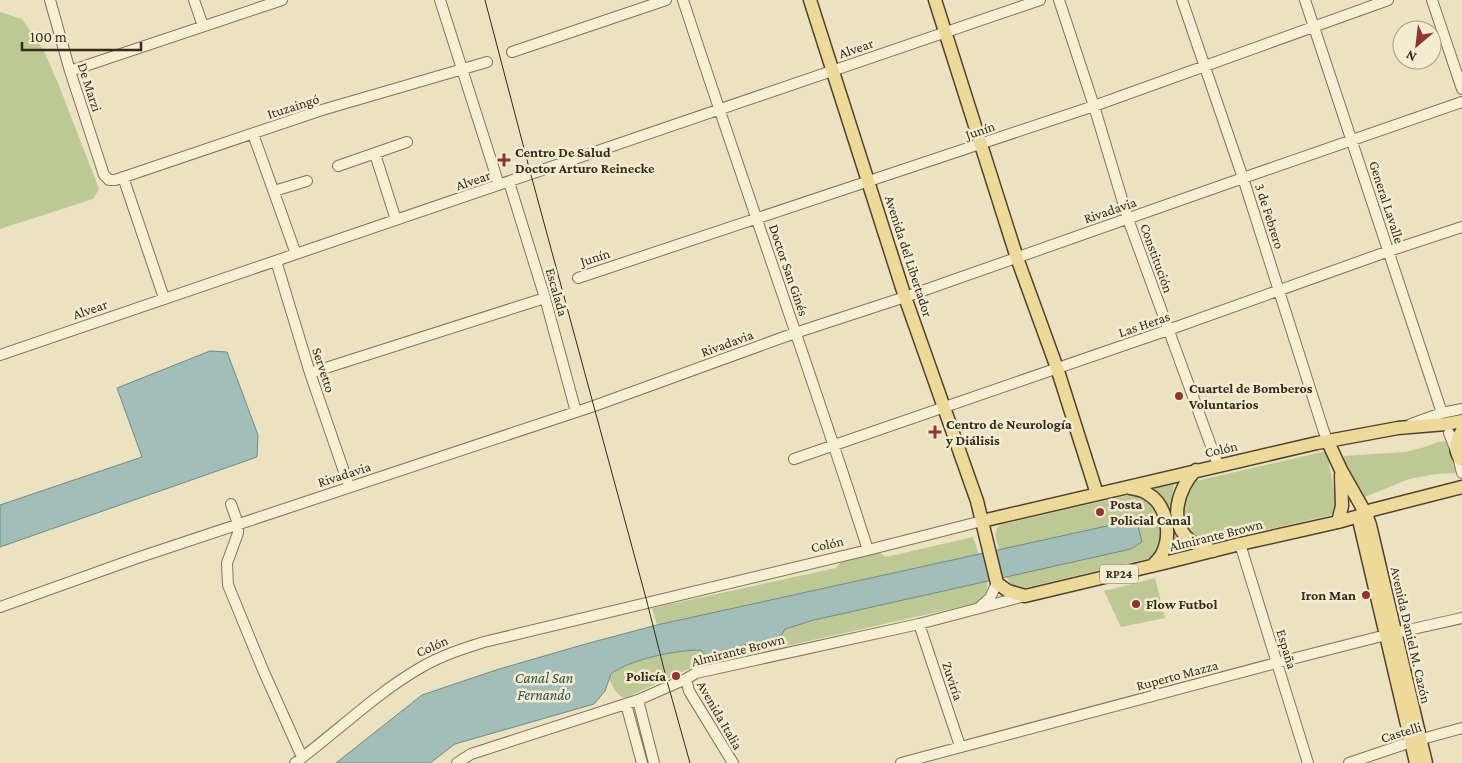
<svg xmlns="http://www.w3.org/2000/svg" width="1462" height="763" viewBox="0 0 1462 763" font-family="'Crimson Pro',serif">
  <rect width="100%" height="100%" fill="#ebe2c1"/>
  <path fill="#bec895" d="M 0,12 L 22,19 L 43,49 L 58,83 L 99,189 L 93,199 L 0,229 Z
    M 1446,441 L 1457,473 L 1436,474 L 1409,479 L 1365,497 L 1343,460 L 1344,456 L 1405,452 L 1425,447 L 1438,442 Z
    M 1322,452 L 1325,452 L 1328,458 L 1337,505 L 1335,511 L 1331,515 L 1208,543 L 1199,540 L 1188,529 L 1185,524 L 1182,506 L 1192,484 L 1196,481 Z
    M 1175,483 C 1168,505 1175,531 1188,549 L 1171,553 C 1176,528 1168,507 1153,488 Z
    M 1129,495 C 1133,495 1138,495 1141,496 C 1143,497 1146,500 1148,501 C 1163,515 1169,544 1150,558 L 1024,588 L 1014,587 L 1006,577 L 1131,549 L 1138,526 L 1125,522 L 999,550 C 997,541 992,531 1000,525 Z
    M 973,537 L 979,554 L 657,625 L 652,608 L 836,568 L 843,560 L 878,552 L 886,557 Z
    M 1155,578 L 1165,618 L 1121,627 L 1104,591 Z
    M 987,581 C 989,593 983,600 973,604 L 693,667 L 625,698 C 616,695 613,687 609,679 C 618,660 681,650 701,650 L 785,629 L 814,620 Z"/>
  <path fill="#a3bdb8" stroke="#6b8b85" d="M 210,351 L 227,352 L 258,435 L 257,457 L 0,547 L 0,505 L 142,457 L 117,388 Z
    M 1125,522 L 1138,526 L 1142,542 L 1131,549 L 814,620 L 785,629 L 781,636 L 705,655 L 701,650 C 677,650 630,659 611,674 L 605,691 L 594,704 L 455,744 L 430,763 L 336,763 L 422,695 L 496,670 L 589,643 L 657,625 Z"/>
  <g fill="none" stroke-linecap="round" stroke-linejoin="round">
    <g stroke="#837359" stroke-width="12">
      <path id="minor" d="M 50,0 L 70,71 L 104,175 L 109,180 L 115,180 L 322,110 L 487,62
        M 194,0 L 203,26
        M 440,0 L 499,185
        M 683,0 C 743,184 809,366 868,550
        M 1059,0 L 1094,106 L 1128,219 L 1218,465
        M 1182,0 L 1243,178 L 1323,429 L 1328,442
        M 1305,0 L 1442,413
        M 1432,0 L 1462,89
        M 512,52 L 666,0
        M 70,71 L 282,0
        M 253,134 L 296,254
        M 375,154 L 396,220
        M 338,166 L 407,142
        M 123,177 L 164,298
        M 509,182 L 545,298 L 576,412
        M 274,191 L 307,181
        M 276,261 L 310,373 L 349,486
        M 578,278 L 1094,106 L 1388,0
        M 0,355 C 347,237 694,119 1040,0
        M 310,373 L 545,298
        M 1411,424 L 1442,413 L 1462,409
        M 1449,433 L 1458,456 L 1462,473
        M 794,459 L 1168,330 L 1389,251 L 1462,227
        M 231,504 L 238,524 L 238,533 L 227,563 L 228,585 L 263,670 L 302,757
        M 1240,544 L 1308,763
        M 0,607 L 137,558 L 594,406 L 795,333 L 905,297 L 1243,178 L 1462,102
        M 980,607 L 990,598 L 997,583
        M 919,624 L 960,746
        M 686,679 L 689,691 L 733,763
        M 638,700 L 654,763
        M 626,704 L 642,763
        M 295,763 C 337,732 375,694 420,668 C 440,656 462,649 484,642 L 868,550 L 982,521
        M 457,763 L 471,754 L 638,700 L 686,679 L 696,673 L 919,624 L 1025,596
        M 901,763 L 1276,663 L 1386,635 L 1462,618
        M 1349,763 L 1411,742 L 1462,728"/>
    </g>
    <g stroke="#51412e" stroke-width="15">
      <path id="major" d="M 810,0 L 905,297 L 977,501 L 997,583 L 1008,591 L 1025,596 L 1168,562 L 1240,544 L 1338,522 L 1366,514 L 1372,510 L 1462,487
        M 935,0 L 1017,258 L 1057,368 L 1097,494
        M 1462,431 C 1456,440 1453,452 1462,460
        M 1328,442 L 1341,470 L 1366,514 L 1370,525 L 1426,763
        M 1196,470 C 1178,487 1167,524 1191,541 C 1198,546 1205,548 1213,551
        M 1130,488 C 1136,489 1143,490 1148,494 C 1167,505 1172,535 1162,554 C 1160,558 1156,562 1152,566
        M 1358,516 L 1416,763
        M 982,521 L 1317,443 L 1398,428 L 1446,424 L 1462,421
        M 1338,522 L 1342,506 L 1341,475"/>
    </g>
    <use href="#minor" stroke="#f6efd3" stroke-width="10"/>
    <use href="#major" stroke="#edda9a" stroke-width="12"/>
    <path stroke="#342a1d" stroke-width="1" d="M 485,0 L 531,175 L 647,602 L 667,681 L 690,763"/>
  </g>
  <g fill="#8f352d" stroke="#f3ecd0" stroke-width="2">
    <path d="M501.5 152.5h5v5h5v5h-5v5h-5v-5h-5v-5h5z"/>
    <circle cx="1179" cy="396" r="5"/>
    <path d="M932.5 424.5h5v5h5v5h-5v5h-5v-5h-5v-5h5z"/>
    <circle cx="1100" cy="512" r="5"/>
    <circle cx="1366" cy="595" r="5"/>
    <circle cx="1136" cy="604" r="5"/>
    <circle cx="676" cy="676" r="5"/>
  </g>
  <g text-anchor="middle" stroke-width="5" stroke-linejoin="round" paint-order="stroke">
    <rect fill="#f3ecd0" stroke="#6d6453" stroke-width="1" x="1100" y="564.5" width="38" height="19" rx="4"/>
    <g font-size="12" font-weight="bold" fill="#342a1d">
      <text x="1119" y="578">RP24</text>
    </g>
    <g font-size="14" fill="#342a1d" stroke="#f3ecd0">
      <text transform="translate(856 48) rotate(-19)" y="5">Alvear</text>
      <text transform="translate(90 87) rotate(72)" y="5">De Marzi</text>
      <text transform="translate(293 106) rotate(-18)" y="5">Ituzaingó</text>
      <text transform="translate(980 130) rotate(-19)" y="5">Junín</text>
      <text transform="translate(473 180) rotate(-19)" y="5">Alvear</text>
      <text transform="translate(1387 202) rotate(72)" y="5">General Lavalle</text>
      <text transform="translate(1110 210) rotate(-19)" y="5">Rivadavia</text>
      <text transform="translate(1270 216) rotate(72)" y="5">3 de Febrero</text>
      <text transform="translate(909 256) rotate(72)" y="5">Avenida del Libertador</text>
      <text transform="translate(595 257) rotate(-18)" y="5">Junín</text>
      <text transform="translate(1157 258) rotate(70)" y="5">Constitución</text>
      <text transform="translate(789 270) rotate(71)" y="5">Doctor San Ginés</text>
      <text transform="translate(557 292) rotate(74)" y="5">Escalada</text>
      <text transform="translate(90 309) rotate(-19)" y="5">Alvear</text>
      <text transform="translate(1144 324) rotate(-19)" y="5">Las Heras</text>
      <text transform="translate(727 343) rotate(-20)" y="5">Rivadavia</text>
      <text transform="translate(324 370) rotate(72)" y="5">Servetto</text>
      <text transform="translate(1221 449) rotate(-13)" y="5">Colón</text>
      <text transform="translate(344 474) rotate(-18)" y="5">Rivadavia</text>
      <text transform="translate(1216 535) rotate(-14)" y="5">Almirante Brown</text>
      <text transform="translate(827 544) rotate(-13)" y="5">Colón</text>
      <text transform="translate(1411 635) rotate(77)" y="5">Avenida Daniel M. Cazón</text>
      <text transform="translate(432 646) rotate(-24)" y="5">Colón</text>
      <text transform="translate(1287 649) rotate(73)" y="5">España</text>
      <text transform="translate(738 650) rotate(-14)" y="5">Almirante Brown</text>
      <text transform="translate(1177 675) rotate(-15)" y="5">Ruperto Mazza</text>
      <text transform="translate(953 681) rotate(72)" y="5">Zuviría</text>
      <text transform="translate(720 715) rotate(60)" y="5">Avenida Italia</text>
      <text transform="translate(1401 732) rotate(-17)" y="5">Castelli</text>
    </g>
    <g font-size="14" font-weight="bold" fill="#342a1d" stroke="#f3ecd0" text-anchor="start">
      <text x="515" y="157">Centro De Salud<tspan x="515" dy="16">Doctor Arturo Reinecke</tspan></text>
      <text x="1189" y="393">Cuartel de Bomberos<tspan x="1189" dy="16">Voluntarios</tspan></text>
      <text x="946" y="429">Centro de Neurología<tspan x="946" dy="16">y Diálisis</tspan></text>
      <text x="1110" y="509">Posta<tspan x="1110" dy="16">Policial Canal</tspan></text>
      <text x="1356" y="600" text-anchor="end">Iron Man</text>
      <text x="1146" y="609">Flow Futbol</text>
      <text x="666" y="681" text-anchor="end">Policía</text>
    </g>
    <g font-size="15" font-style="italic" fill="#2d5253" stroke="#f3ecd0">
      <text x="544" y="683">Canal San<tspan x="544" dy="17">Fernando</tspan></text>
    </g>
  </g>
  <g transform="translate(1417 45) rotate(208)"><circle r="24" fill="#f3ecd0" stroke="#a79e88"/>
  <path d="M0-4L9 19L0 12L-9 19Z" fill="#8f352d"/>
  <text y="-8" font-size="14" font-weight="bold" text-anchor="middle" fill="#342a1d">N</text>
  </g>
  <path d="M22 42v8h119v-8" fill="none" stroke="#342a1d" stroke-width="2.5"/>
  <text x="30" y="42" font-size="15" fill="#342a1d" stroke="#f3ecd0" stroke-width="4" paint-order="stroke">100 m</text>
</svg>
